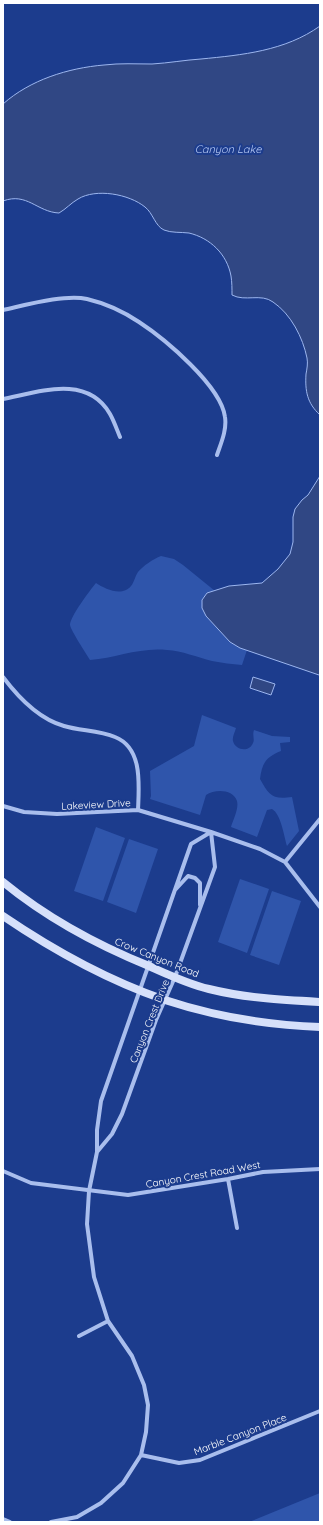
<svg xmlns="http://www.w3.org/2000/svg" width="323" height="1525" viewBox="0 0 323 1525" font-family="Quicksand,sans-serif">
  <rect width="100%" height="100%" fill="#1c3c8d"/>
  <path fill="#2f55ab" d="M 161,556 L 174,559 L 183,565 L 215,591 L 207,593 L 206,616 L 230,642 L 247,650 L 242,665 C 232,664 222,663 212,661 C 197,657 182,651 167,650 C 140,647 116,658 90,660 C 86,653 71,631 70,625 C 70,617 90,590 96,583 C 105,589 122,597 131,586 C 134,583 135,576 138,572 C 143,566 153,559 161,556 Z
    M 202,715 L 236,728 C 235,732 232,737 233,741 C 235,750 249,753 253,743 C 255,739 252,735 254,730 L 272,736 L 290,737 L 290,742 L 280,743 L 281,751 C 266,757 262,763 260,779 C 269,795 272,800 292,797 L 299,831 L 287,846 C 284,836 281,814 272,809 L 267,810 L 257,837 L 231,827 C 233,820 239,809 237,801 C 233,789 215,789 206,795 L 200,815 L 150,799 L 151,796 L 150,771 L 194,746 Z
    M 96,827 L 125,838 L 103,901 L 74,891 Z
    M 129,839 L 158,849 L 136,913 L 107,902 Z
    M 240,879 L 269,889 L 247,953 L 218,942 Z
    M 272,891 L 301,901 L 279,965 L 250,955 Z
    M 320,1493 L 320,1522 L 249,1522 Z"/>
  <path fill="#304784" stroke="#9cb6ef" d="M 320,26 L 320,415 C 307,403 305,391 306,374 C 307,369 308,363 307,358 C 303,338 291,314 273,302 C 261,293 245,302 232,295 C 232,289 232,282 231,276 C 227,254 210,238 189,233 C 181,232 171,233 164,230 C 155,226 153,213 145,207 C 129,194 96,188 78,199 C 71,203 66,209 59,213 C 37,212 27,192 3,201 L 3,104 C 30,80 68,68 104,65 C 120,63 136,64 152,64 C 169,63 185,60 201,59 C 242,55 285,51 320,26 Z
    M 320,476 L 320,674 L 319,675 L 240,648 L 230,642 L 206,616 L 202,608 L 202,600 L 207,593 L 229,586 L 262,583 L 278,569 L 290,554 L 293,542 L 293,517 L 295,509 L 302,500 L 308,495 Z
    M 253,677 L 275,684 L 271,695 L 250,688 Z"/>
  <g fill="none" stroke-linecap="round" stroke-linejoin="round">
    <path stroke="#a9beed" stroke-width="4" d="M 3,310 C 26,305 65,294 87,299 C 104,303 124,312 139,322 C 165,339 221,386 225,417 C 227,430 221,443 217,455
      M 3,399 C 39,392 87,374 110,414 C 114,421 117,430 120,437
      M 3,677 C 18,697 39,719 64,726 C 80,731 99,730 115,737 C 143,748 139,785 138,810
      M 3,806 L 24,812 L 57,814 L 138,810 L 211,832 L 260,849 L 285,862 L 320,907
      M 285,862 L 320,819
      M 175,890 L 188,876 L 195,878 L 200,883 L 200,905
      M 97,1152 L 112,1134 L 122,1114 L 156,1020 L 175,977 L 215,867 L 211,832
      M 3,1171 L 31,1183 L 128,1195 L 228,1179 L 263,1172 L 320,1169
      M 228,1179 L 237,1228
      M 79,1336 L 108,1321
      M 141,1455 L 179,1463 L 200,1460 L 320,1411
      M 3,1519 L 10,1522
      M 51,1522 L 77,1517 L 101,1503 L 123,1483 L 141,1455 L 146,1432 L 148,1405 L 144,1385 L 132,1356 L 108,1321 L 94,1277 L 87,1224 L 89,1191 L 97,1152 L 97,1130 L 101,1101 L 191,844 L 211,832"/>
    <path stroke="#d6e0fa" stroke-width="8" d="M 3,882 C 47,918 97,945 149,966 C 169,975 188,984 209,989 C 245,998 283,1000 320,1002
      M 3,916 C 53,950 107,980 165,1000 C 213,1016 269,1025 320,1027"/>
  </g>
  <g text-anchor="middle" stroke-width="4" stroke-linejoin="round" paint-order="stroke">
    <g font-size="10" fill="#fff" stroke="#1c3c8d">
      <text transform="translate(96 804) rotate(-3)" y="4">Lakeview Drive</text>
      <text transform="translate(157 957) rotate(22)" y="4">Crow Canyon Road</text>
      <text transform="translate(149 1021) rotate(-68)" y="4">Canyon Crest Drive</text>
      <text transform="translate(203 1174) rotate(-10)" y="4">Canyon Crest Road West</text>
      <text transform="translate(240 1434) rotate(-21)" y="4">Marble Canyon Place</text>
    </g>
    <g font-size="11" font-style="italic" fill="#b5c8f4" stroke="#1c3c8d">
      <text x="228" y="153">Canyon Lake</text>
    </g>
  </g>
  <rect width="323" height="1525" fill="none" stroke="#ffffff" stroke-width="8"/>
</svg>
